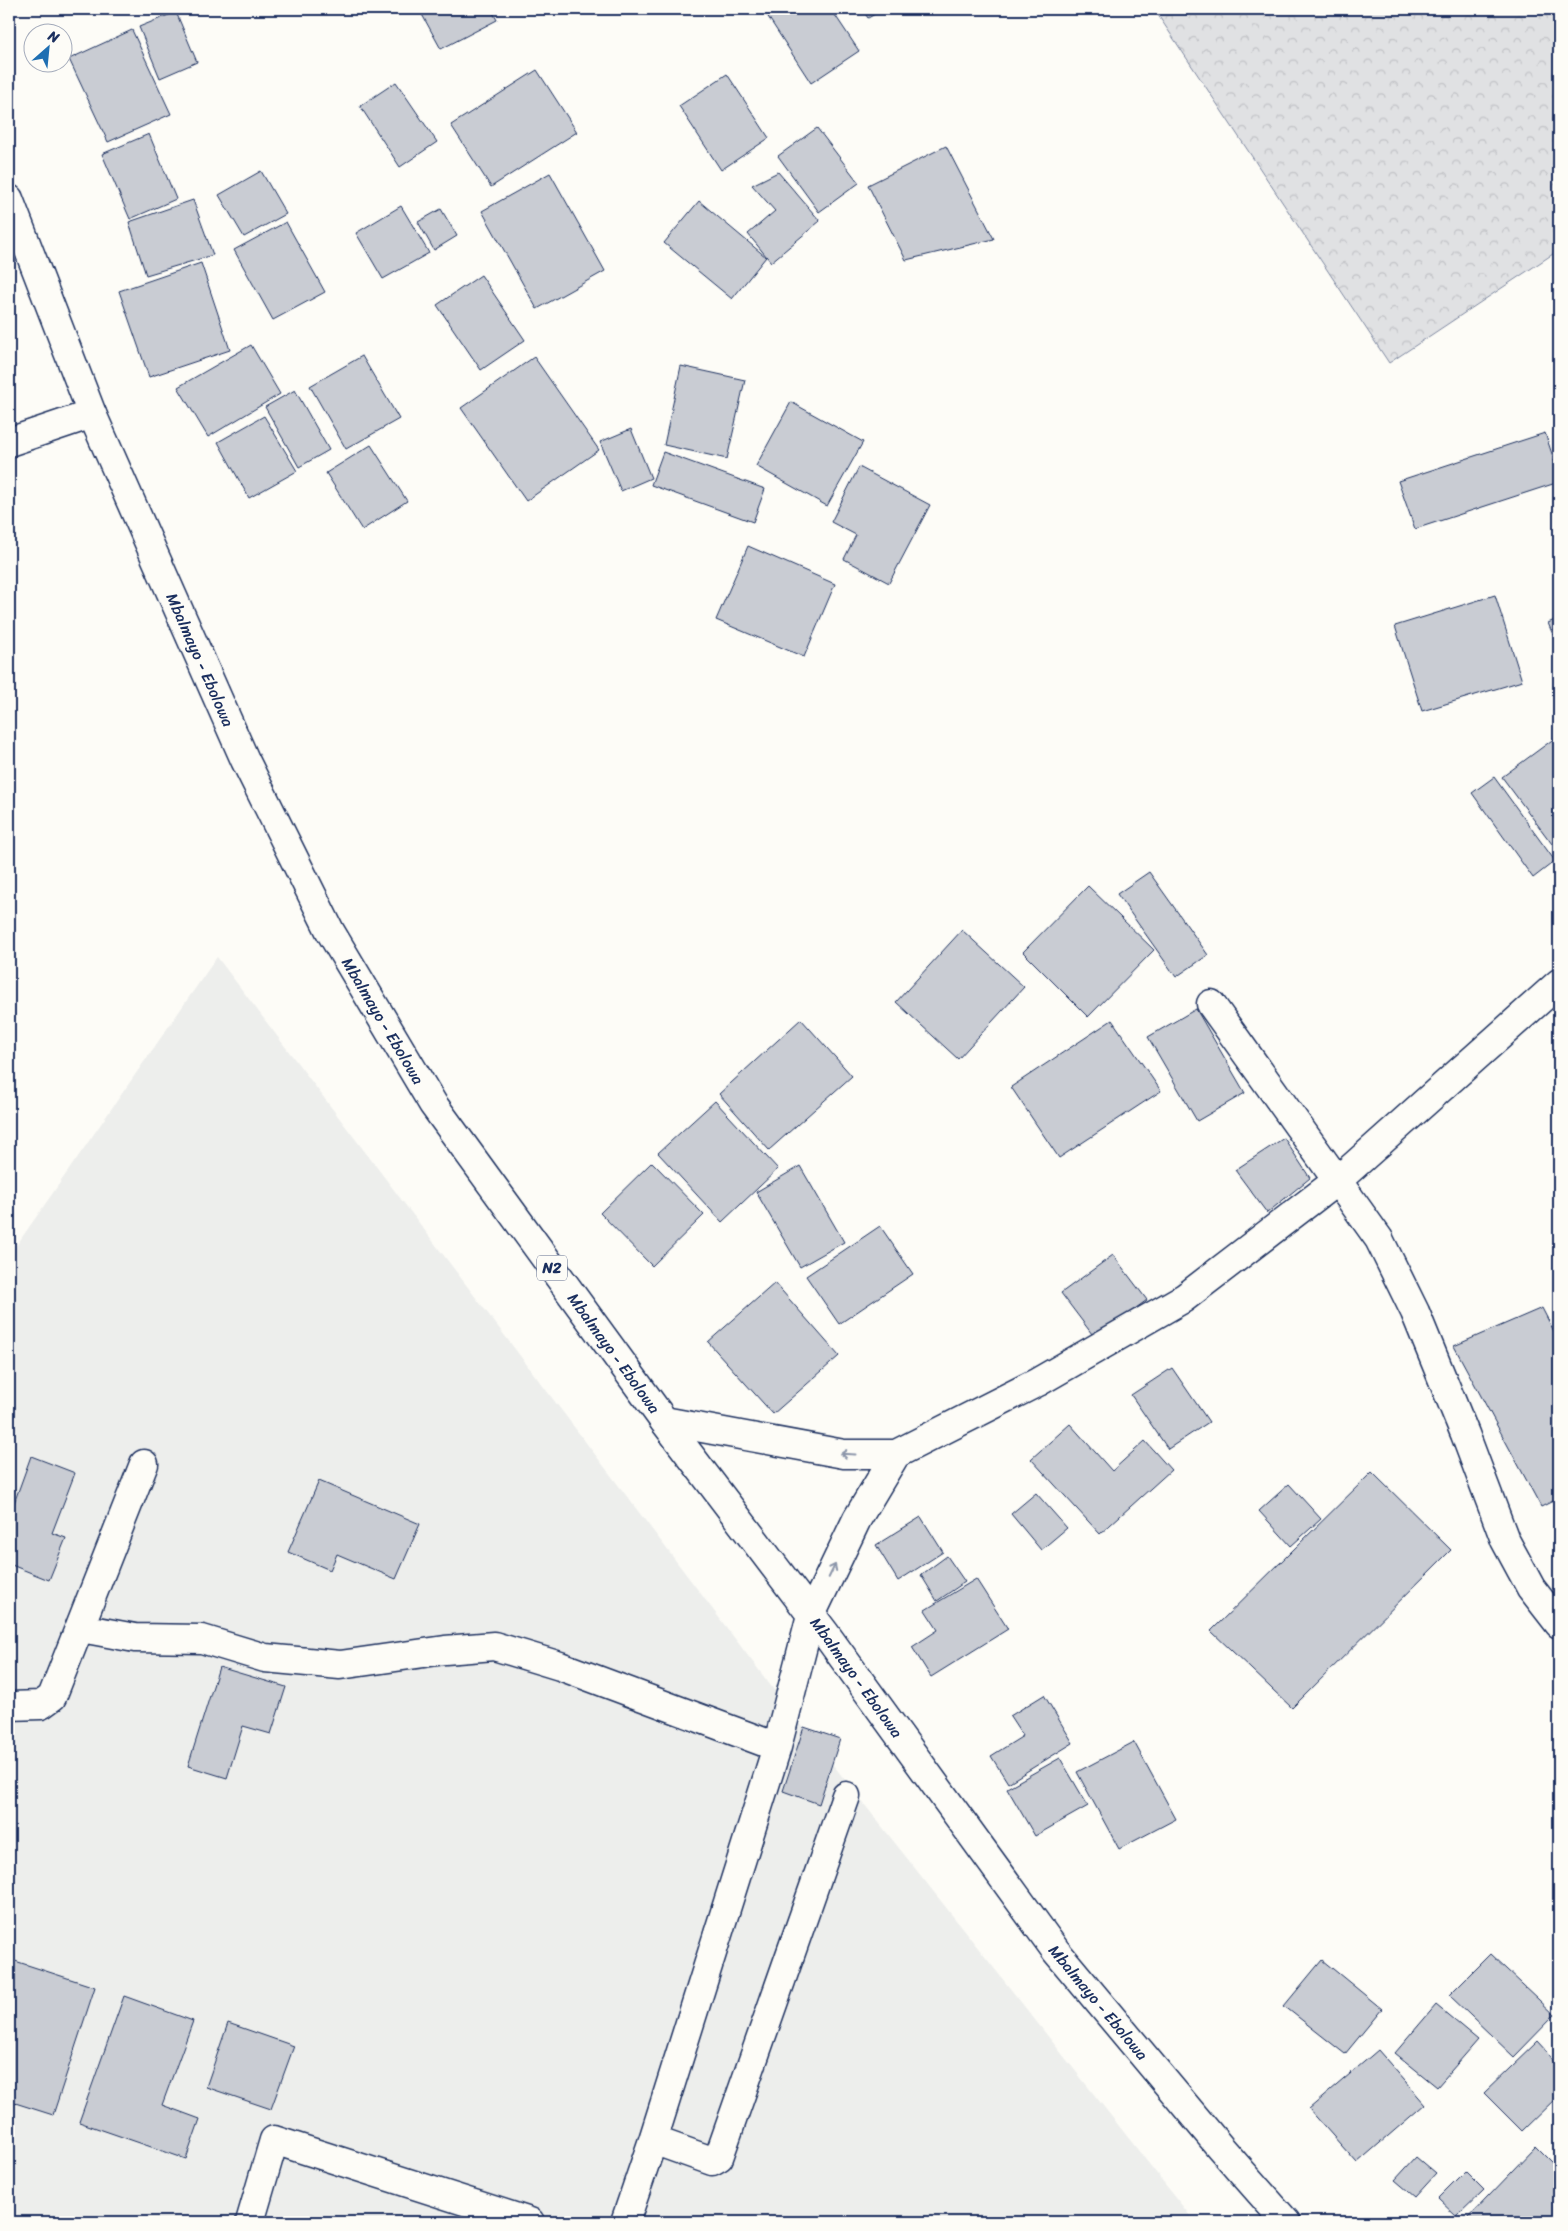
<svg xmlns="http://www.w3.org/2000/svg" width="1568" height="2231" viewBox="0 0 1568 2231" font-family="Sriracha,sans-serif">
  <defs>
    <pattern id="forest-crowns" width="20" height="18" patternUnits="userSpaceOnUse" patternTransform="scale(1.25)"><rect width="20" height="18" fill="#e0e1e3"/><path d="M2 6a3 3 0 1 1 6 0M12 15a3 3 0 1 1 6 0" fill="none" stroke="#c0c1c5"/></pattern>
  </defs>
  <rect width="100%" height="100%" fill="#fdfcf7"/>
  <filter id="ink" filterUnits="userSpaceOnUse"><feTurbulence type="fractalNoise" baseFrequency=".02" numOctaves="2"/><feDisplacementMap in="SourceGraphic" scale="10" xChannelSelector="R" yChannelSelector="G"/><feConvolveMatrix kernelMatrix="1 2 1 2 8 2 1 2 1" color-interpolation-filters="sRGB"/></filter>
  <g filter="url(#ink)">
    <path fill="#edeeec" d="M 217,957 L 777,1694 L 1195,2222 L 9,2222 L 9,1256 Z"/>
    <path fill="url(#forest-crowns)" stroke="#7e88a0" d="M 1154,9 L 1559,9 L 1559,250 L 1389,363 Z"/>
    <path fill="#c9ccd3" stroke="#1b2f5e" d="M 419,9 L 491,9 L 497,20 L 441,49 Z
      M 763,9 L 831,9 L 859,51 L 811,83 Z
      M 862,9 L 884,9 L 868,18 Z
      M 176,12 L 197,62 L 160,78 L 139,27 Z
      M 132,30 L 171,114 L 108,142 L 69,59 Z
      M 537,70 L 577,132 L 491,187 L 451,125 Z
      M 727,74 L 769,138 L 721,170 L 679,106 Z
      M 396,82 L 437,142 L 400,167 L 360,106 Z
      M 817,128 L 859,183 L 819,212 L 778,156 Z
      M 149,134 L 176,199 L 130,219 L 102,154 Z
      M 946,146 L 994,239 L 906,260 L 868,185 Z
      M 261,171 L 286,214 L 244,237 L 219,195 Z
      M 778,172 L 820,221 L 771,262 L 748,234 L 775,211 L 752,185 Z
      M 550,173 L 605,271 L 537,309 L 482,211 Z
      M 193,200 L 213,255 L 146,275 L 129,222 Z
      M 699,201 L 766,257 L 732,299 L 664,243 Z
      M 401,206 L 429,253 L 383,279 L 356,233 Z
      M 441,209 L 457,236 L 434,250 L 418,222 Z
      M 286,222 L 325,292 L 273,320 L 234,250 Z
      M 201,263 L 230,350 L 149,377 L 119,291 Z
      M 481,275 L 525,340 L 481,370 L 437,305 Z
      M 251,345 L 280,394 L 208,437 L 178,387 Z
      M 362,356 L 399,419 L 346,449 L 310,386 Z
      M 534,357 L 599,450 L 526,501 L 461,408 Z
      M 681,366 L 745,380 L 727,459 L 664,445 Z
      M 295,390 L 329,450 L 299,467 L 265,407 Z
      M 791,402 L 863,442 L 827,506 L 756,466 Z
      M 264,416 L 297,471 L 249,498 L 218,442 Z
      M 631,429 L 651,478 L 621,491 L 600,442 Z
      M 1545,433 L 1559,475 L 1559,482 L 1415,529 L 1398,481 Z
      M 371,445 L 407,501 L 362,530 L 326,473 Z
      M 663,452 L 765,489 L 753,522 L 651,485 Z
      M 859,467 L 930,505 L 889,583 L 844,559 L 856,535 L 831,522 Z
      M 748,546 L 835,584 L 804,657 L 716,620 Z
      M 1495,595 L 1522,681 L 1422,711 L 1395,626 Z
      M 1559,618 L 1559,649 L 1548,623 Z
      M 1559,735 L 1559,838 L 1552,844 L 1502,777 Z
      M 1494,777 L 1555,861 L 1533,878 L 1472,793 Z
      M 1149,872 L 1208,955 L 1176,977 L 1117,894 Z
      M 1088,886 L 1154,950 L 1088,1017 L 1023,952 Z
      M 962,930 L 1024,987 L 958,1059 L 896,1002 Z
      M 1196,1009 L 1245,1093 L 1197,1121 L 1148,1037 Z
      M 801,1019 L 852,1076 L 769,1150 L 719,1094 Z
      M 1112,1020 L 1161,1091 L 1059,1158 L 1011,1087 Z
      M 715,1101 L 778,1169 L 722,1222 L 658,1153 Z
      M 1284,1138 L 1310,1178 L 1267,1213 L 1235,1170 Z
      M 652,1162 L 704,1215 L 652,1266 L 600,1213 Z
      M 800,1166 L 844,1242 L 800,1267 L 756,1192 Z
      M 880,1226 L 913,1274 L 839,1324 L 806,1276 Z
      M 1113,1255 L 1147,1300 L 1095,1338 L 1061,1293 Z
      M 775,1283 L 839,1356 L 773,1414 L 708,1342 Z
      M 1542,1308 L 1559,1341 L 1559,1498 L 1541,1507 L 1454,1346 Z
      M 1172,1368 L 1209,1422 L 1168,1449 L 1131,1395 Z
      M 1070,1424 L 1112,1471 L 1145,1441 L 1171,1470 L 1100,1534 L 1031,1459 Z
      M 31,1456 L 75,1473 L 52,1533 L 66,1538 L 49,1580 L 9,1564 L 9,1517 Z
      M 1372,1472 L 1451,1550 L 1292,1708 L 1211,1631 Z
      M 319,1481 L 420,1524 L 396,1579 L 337,1554 L 330,1570 L 288,1552 Z
      M 1289,1484 L 1321,1519 L 1291,1546 L 1259,1511 Z
      M 1036,1493 L 1067,1528 L 1041,1550 L 1011,1514 Z
      M 921,1517 L 943,1552 L 898,1581 L 876,1545 Z
      M 947,1556 L 965,1582 L 937,1601 L 921,1575 Z
      M 976,1579 L 1008,1629 L 931,1677 L 912,1647 L 938,1630 L 925,1610 Z
      M 219,1667 L 286,1687 L 271,1734 L 243,1726 L 227,1778 L 188,1766 Z
      M 1044,1695 L 1073,1743 L 1008,1783 L 991,1756 L 1023,1736 L 1010,1716 Z
      M 804,1727 L 840,1739 L 819,1804 L 783,1791 Z
      M 1134,1742 L 1176,1819 L 1119,1849 L 1077,1772 Z
      M 1060,1758 L 1088,1806 L 1035,1836 L 1007,1788 Z
      M 1490,1954 L 1555,2015 L 1514,2057 L 1449,1995 Z
      M 9,1959 L 95,1987 L 53,2115 L 9,2101 Z
      M 1322,1960 L 1382,2009 L 1345,2054 L 1284,2006 Z
      M 124,1996 L 193,2021 L 162,2105 L 200,2119 L 186,2159 L 79,2122 Z
      M 1436,2005 L 1478,2040 L 1437,2087 L 1395,2053 Z
      M 228,2023 L 294,2046 L 271,2109 L 206,2087 Z
      M 1537,2042 L 1559,2066 L 1559,2095 L 1522,2131 L 1484,2093 Z
      M 1378,2050 L 1425,2104 L 1357,2163 L 1309,2109 Z
      M 1536,2147 L 1559,2170 L 1559,2222 L 1464,2222 Z
      M 1416,2157 L 1436,2174 L 1415,2197 L 1395,2180 Z
      M 1465,2171 L 1484,2190 L 1457,2216 L 1438,2198 Z"/>
    <g fill="none" stroke-linecap="round" stroke-linejoin="round">
      <g stroke="#1b2f5e" stroke-width="31">
        <path id="minor" d="M 9,442 L 92,414
          M 1211,1004 L 1379,1239 L 1415,1312 L 1465,1434 L 1505,1540 L 1531,1588 L 1559,1624
          M 664,1421 L 844,1454 L 896,1454 L 1038,1382 L 1184,1298 L 1338,1180 L 1559,983
          M 81,1628 L 135,1638 L 202,1639 L 265,1658 L 340,1665 L 445,1650 L 494,1646 L 560,1666 L 777,1747
          M 9,1706 L 41,1705 L 52,1697 L 144,1464
          M 653,2140 L 712,2161 L 719,2157 L 846,1796
          M 250,2222 L 274,2140 L 530,2222
          M 625,2222 L 653,2140 L 777,1747 L 811,1615 L 857,1519 L 896,1454"/>
      </g>
      <g stroke="#1b2f5e" stroke-width="31">
        <g id="trunk">
          <path id="s1" d="M 9,199 L 92,414 L 245,760 L 330,931 L 433,1104 L 664,1421 L 825,1633 L 1056,1951 L 1220,2147 L 1286,2222"/>
        </g>
      </g>
      <use href="#minor" stroke="#fdfcf7" stroke-width="28"/>
      <use href="#trunk" stroke="#fdfcf7" stroke-width="28"/>
    </g>
    <defs><path id="oneway-shaft" d="M-6 0H5M1.5-3L5.5 0L1.5 3" fill="none" stroke-width="1.6" stroke-linecap="round" stroke-linejoin="round" transform="scale(1.25)"/></defs>
    <g stroke="#8c96aa">
      <use href="#oneway-shaft" transform="translate(848 1454) rotate(-177)"/>
      <use href="#oneway-shaft" transform="translate(832 1571) rotate(-64)"/>
    </g>
  </g>
  <g text-anchor="middle" stroke-width="4.5" stroke-linejoin="round" paint-order="stroke">
    <rect fill="#fdfcf7" stroke="#5f6c8c" stroke-width="1" x="537" y="1255.5" width="30" height="25" rx="4"/>
    <g font-size="15" font-weight="bold" fill="#1b2f5e">
      <text x="552" y="1273">N2</text>
    </g>
    <g font-size="16" fill="#1b2f5e" stroke="#fdfcf7">
      <text dy="6" stroke="none"><textPath href="#s1" startOffset="499">Mbalmayo - Ebolowa</textPath></text>
      <text dy="6" stroke="none"><textPath href="#s1" startOffset="904">Mbalmayo - Ebolowa</textPath></text>
      <text dy="6" stroke="none"><textPath href="#s1" startOffset="1309">Mbalmayo - Ebolowa</textPath></text>
      <text dy="6" stroke="none"><textPath href="#s1" startOffset="1714">Mbalmayo - Ebolowa</textPath></text>
      <text dy="6" stroke="none"><textPath href="#s1" startOffset="2119">Mbalmayo - Ebolowa</textPath></text>
    </g>
  </g>
  <rect width="1568" height="2231" fill="none" stroke="#fdfcf7" stroke-width="30"/>
  <rect x="15" y="15" width="1538" height="2201" fill="none" stroke="#1b2f5e" stroke-width="2" filter="url(#ink)"/>
  <g transform="translate(48 48) rotate(27)"><circle r="24" fill="#fdfcf7" stroke="#a3aaba"/>
  <path d="M0-4L9 19L0 12L-9 19Z" fill="#1f6fb2"/>
  <text y="-8" font-size="14" font-weight="bold" text-anchor="middle" fill="#1b2f5e">N</text>
  </g>
</svg>
